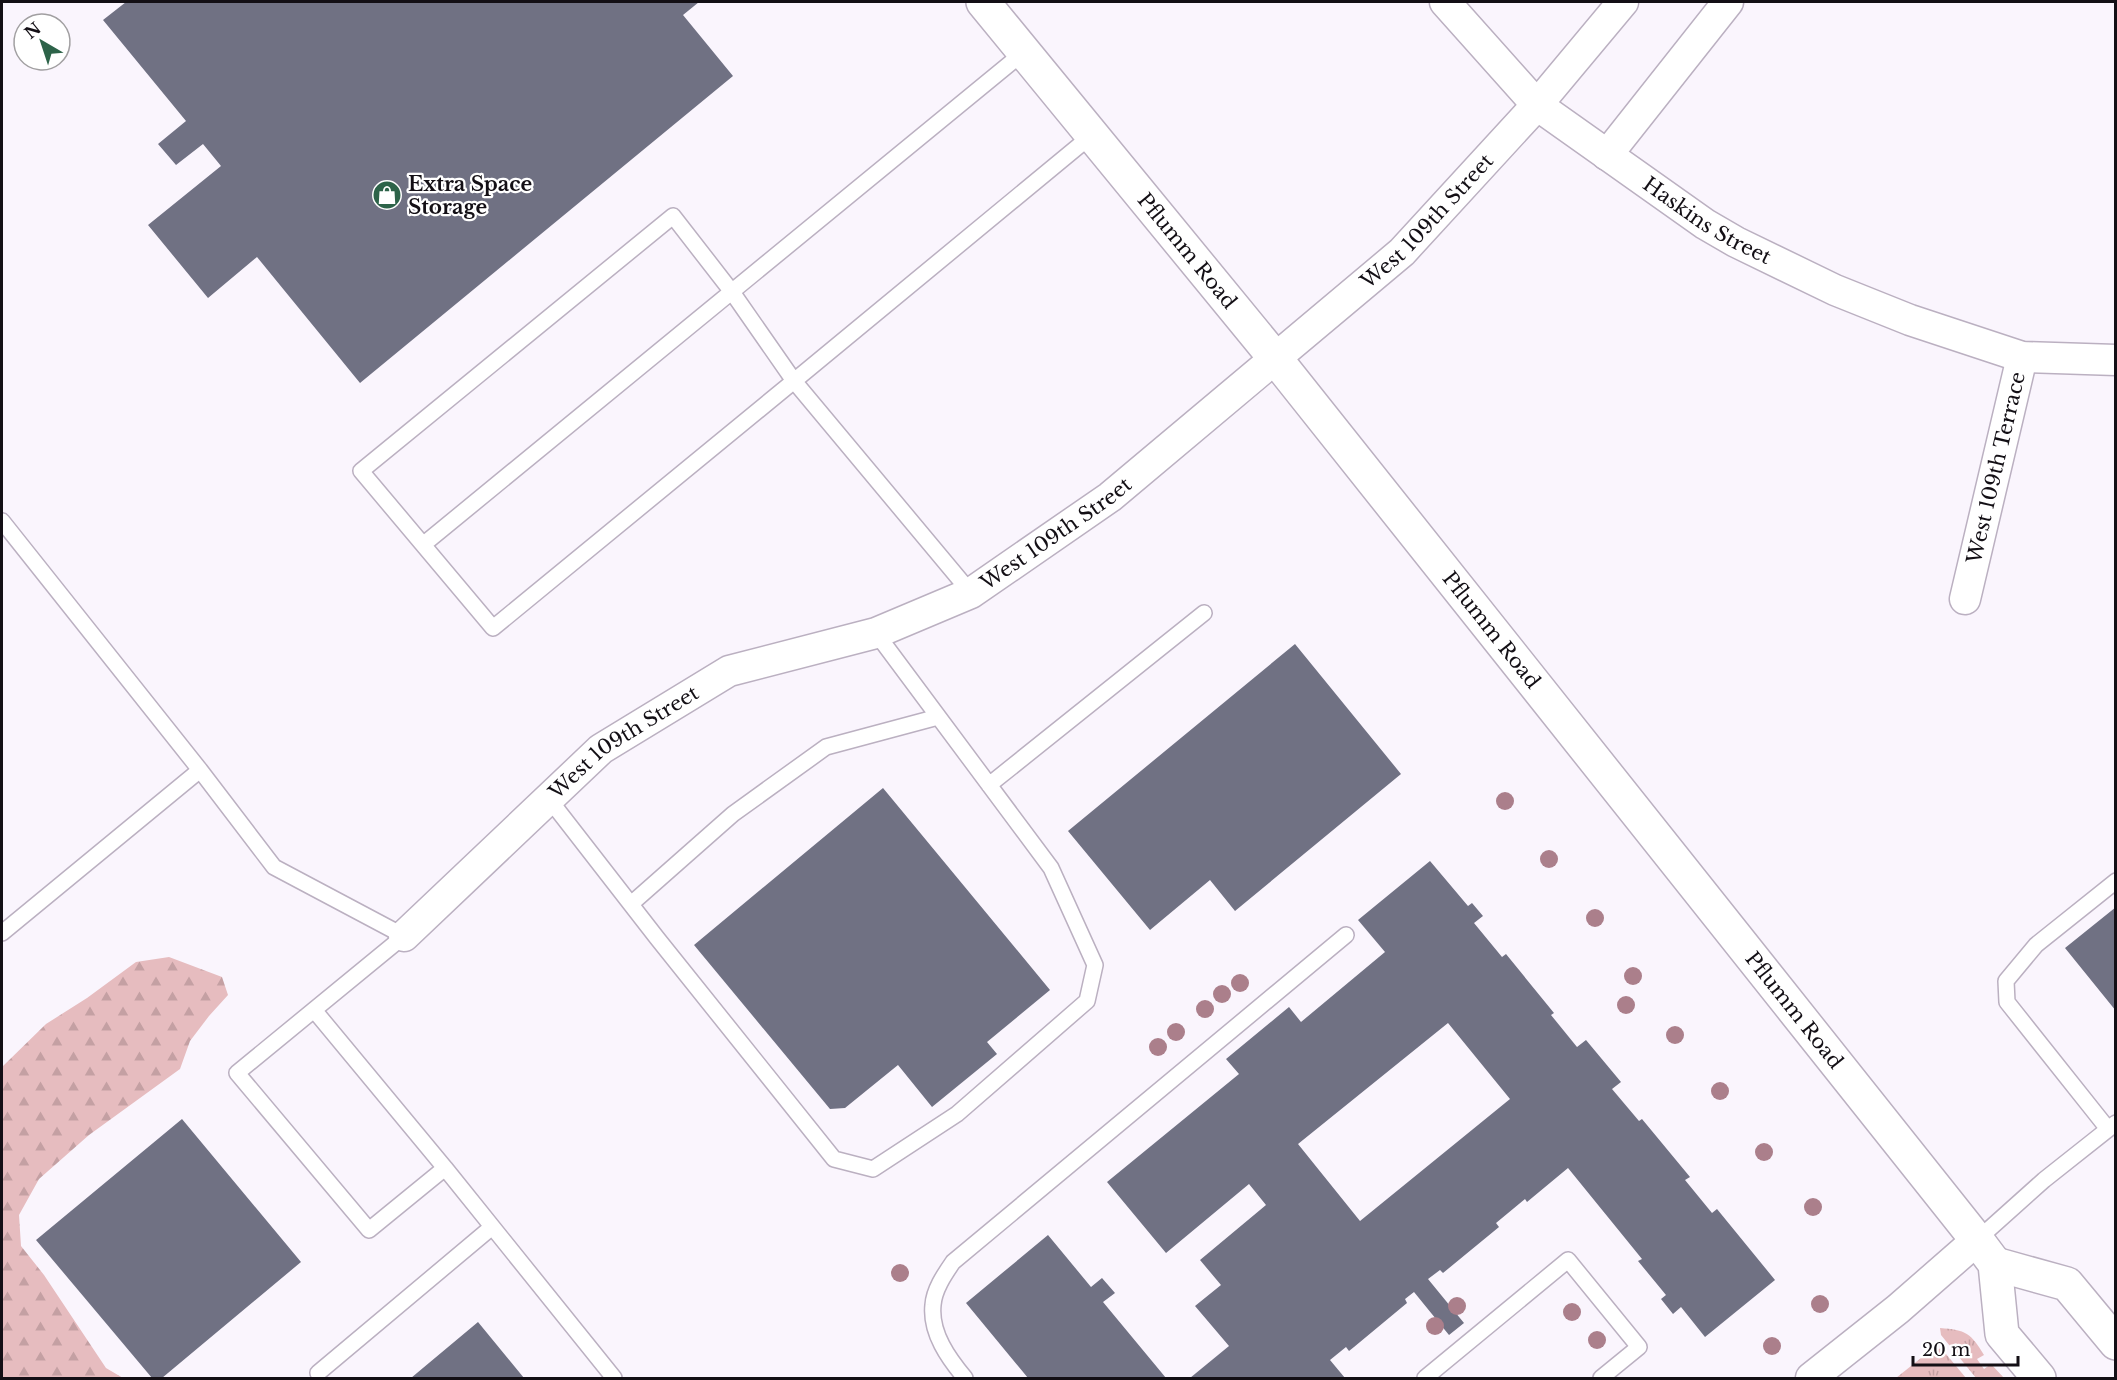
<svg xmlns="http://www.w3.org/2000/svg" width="2117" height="1380" viewBox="0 0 2117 1380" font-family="'Libre Baskerville',serif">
  <defs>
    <pattern id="grass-tufts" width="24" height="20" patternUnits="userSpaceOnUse" patternTransform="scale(1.5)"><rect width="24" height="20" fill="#e6bcbf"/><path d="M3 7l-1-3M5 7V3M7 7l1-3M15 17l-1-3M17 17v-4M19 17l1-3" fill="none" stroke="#c4a0a3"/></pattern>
    <pattern id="forest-firs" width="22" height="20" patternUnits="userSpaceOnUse" patternTransform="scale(1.5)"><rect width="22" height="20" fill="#e6bcbf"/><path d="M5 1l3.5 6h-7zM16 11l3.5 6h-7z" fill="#c4a0a3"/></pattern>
  </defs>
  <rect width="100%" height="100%" fill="#faf5fd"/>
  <path fill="url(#grass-tufts)" d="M 1940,1328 C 1966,1330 1971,1333 1984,1355 L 1977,1359 L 1984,1369 L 1991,1364 L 2004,1378 L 1976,1378 L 1941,1335 Z
    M 1941,1348 L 1966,1378 L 1896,1378 L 1921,1358 Z"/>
  <path fill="url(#forest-firs)" d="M 169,957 L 222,977 L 228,995 L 209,1016 L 190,1041 L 180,1069 L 89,1135 L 39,1179 L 19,1215 L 21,1246 L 44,1275 L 106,1368 L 123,1378 L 2,1378 L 2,1067 L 46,1024 L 87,998 L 136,962 Z"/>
  <path fill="#707183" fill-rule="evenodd" d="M 126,2 L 699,2 L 683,15 L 733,76 L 360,383 L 257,257 L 208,298 L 148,225 L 221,166 L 203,144 L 176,165 L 158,144 L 186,121 L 103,20 Z
    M 1295,644 L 1401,774 L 1235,911 L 1210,880 L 1150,930 L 1068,831 Z
    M 883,788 L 1050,990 L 987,1042 L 997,1054 L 932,1107 L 898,1065 L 845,1108 L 830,1109 L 694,945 Z
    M 1430,861 L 1468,906 L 1472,903 L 1483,916 L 1474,923 L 1502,957 L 1506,954 L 1554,1013 L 1551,1015 L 1577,1047 L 1586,1040 L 1621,1082 L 1612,1089 L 1639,1121 L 1642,1119 L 1690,1177 L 1685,1180 L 1712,1213 L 1717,1209 L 1775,1280 L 1705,1337 L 1681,1307 L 1673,1314 L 1661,1299 L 1666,1295 L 1638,1261 L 1642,1259 L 1568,1168 L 1527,1202 L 1525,1199 L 1496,1223 L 1499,1227 L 1443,1273 L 1440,1270 L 1428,1279 L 1464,1323 L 1449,1335 L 1414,1292 L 1405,1299 L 1407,1303 L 1354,1347 L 1349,1351 L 1346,1347 L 1330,1360 L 1345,1378 L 1190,1378 L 1229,1346 L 1195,1306 L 1221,1285 L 1200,1260 L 1266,1205 L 1249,1184 L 1166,1253 L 1107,1182 L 1239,1074 L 1226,1059 L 1289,1007 L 1301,1022 L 1385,952 L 1358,920 ZM 1448,1023 L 1510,1099 L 1360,1221 L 1298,1144 Z
    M 2116,907 L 2116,1011 L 2065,948 Z
    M 182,1119 L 301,1262 L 162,1378 L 152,1378 L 36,1240 Z
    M 1048,1235 L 1091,1287 L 1102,1278 L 1115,1293 L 1103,1302 L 1166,1378 L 1028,1378 L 966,1303 Z
    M 478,1322 L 524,1378 L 411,1378 Z"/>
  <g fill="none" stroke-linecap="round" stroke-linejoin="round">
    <g stroke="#bbb0c1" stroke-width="18">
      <path id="lane" d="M 673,216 L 732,292 L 794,381 L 493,628 L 361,471 Z
        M 2,521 L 200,770 L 2,933
        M 424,544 L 1024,52
        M 971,593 L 794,381 L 1092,135
        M 200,770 L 274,867 L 404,936 L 237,1073 L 369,1230 L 445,1168 L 614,1378
        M 989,785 L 1204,613
        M 549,799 L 657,938 L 834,1159 L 873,1169 L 957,1114 L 1087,1001 L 1095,965 L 1051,868 L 876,633
        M 631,904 L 733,814 L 826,747 L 938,717
        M 314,1010 L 445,1168
        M 2108,1129 L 2007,1002 L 2006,981 L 2036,945 L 2116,881
        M 1977,1240 L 2044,1180 L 2116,1123
        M 318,1373 L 492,1227
        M 965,1378 C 949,1359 930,1333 933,1305 C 934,1290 944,1275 953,1262 L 1346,935
        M 1425,1378 L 1568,1260 L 1639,1347 L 1601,1378"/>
    </g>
    <g stroke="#bbb0c1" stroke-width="33">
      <g id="street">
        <path id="s1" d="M 1445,2 L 1537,105 L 1705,224 L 1736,242 L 1835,290 L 1910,320 L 2022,357 L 2116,360"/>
        <path d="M 1607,155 L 1728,2"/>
        <path id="s2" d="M 1965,599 L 2022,357"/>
        <path id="s3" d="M 404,936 L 601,749 L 729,671 L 876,633 L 971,593 L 1110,497 L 1402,252 L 1537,105 L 1623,2"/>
        <path d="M 1811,1378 L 1898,1309 L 1977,1240"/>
      </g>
    </g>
    <g stroke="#bbb0c1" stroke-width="36">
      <g id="secondary">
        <path id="s4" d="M 983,2 L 1275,358 L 1977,1240 L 1995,1264 L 2002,1334 L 2039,1378"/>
        <path d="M 1995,1264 L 2067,1284 L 2116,1343"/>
      </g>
    </g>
    <use href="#lane" stroke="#fff" stroke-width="15"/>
    <use href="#street" stroke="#fff" stroke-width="30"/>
    <use href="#secondary" stroke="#fff" stroke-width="33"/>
  </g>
  <g fill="#ab7f8b">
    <circle cx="1505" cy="801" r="9"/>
    <circle cx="1549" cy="859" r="9"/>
    <circle cx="1595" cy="918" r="9"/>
    <circle cx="1633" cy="976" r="9"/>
    <circle cx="1240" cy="983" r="9"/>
    <circle cx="1222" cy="994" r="9"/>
    <circle cx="1626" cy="1005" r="9"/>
    <circle cx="1205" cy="1009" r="9"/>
    <circle cx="1176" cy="1032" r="9"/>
    <circle cx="1675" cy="1035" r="9"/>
    <circle cx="1158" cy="1047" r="9"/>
    <circle cx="1720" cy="1091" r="9"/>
    <circle cx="1764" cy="1152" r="9"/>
    <circle cx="1813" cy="1207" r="9"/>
    <circle cx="900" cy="1273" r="9"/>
    <circle cx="1820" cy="1304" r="9"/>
    <circle cx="1457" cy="1306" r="9"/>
    <circle cx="1572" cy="1312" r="9"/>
    <circle cx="1435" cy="1326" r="9"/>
    <circle cx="1597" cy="1340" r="9"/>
    <circle cx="1772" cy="1346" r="9"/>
  </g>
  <defs>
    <g id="shop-disc" transform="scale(1.5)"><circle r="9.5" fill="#2d6349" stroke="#fff"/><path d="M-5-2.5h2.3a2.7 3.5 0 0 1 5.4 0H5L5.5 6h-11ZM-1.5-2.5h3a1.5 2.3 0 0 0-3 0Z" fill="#fff"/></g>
  </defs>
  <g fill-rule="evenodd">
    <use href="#shop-disc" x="387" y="195"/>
  </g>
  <g text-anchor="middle" stroke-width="4.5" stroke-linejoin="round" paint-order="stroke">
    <g font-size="20" font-weight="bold" fill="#130f15" stroke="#fff" text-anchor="start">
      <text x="408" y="191">Extra Space<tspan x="408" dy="23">Storage</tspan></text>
    </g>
    <g font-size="20" fill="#130f15" stroke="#fff">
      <text dy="7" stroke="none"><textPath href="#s1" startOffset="344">Haskins Street</textPath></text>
      <text dy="7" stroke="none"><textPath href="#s3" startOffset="1266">West 109th Street</textPath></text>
      <text dy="7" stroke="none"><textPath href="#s4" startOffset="322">Pflumm Road</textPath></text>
      <text dy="7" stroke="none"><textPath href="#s2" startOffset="135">West 109th Terrace</textPath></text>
      <text dy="7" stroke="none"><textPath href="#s3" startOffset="780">West 109th Street</textPath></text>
      <text dy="7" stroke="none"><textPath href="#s4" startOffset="808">Pflumm Road</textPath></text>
      <text dy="7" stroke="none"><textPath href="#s3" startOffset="294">West 109th Street</textPath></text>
      <text dy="7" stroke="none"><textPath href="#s4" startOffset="1294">Pflumm Road</textPath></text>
    </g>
  </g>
  <rect width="2117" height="1380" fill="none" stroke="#130f15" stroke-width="6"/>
  <g transform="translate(42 42) rotate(321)"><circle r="28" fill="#ffffff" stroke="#a19fa1" stroke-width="1.5"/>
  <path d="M0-4.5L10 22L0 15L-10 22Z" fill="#2d6349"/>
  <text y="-9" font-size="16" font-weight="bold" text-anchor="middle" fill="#130f15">N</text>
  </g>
  <path d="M1913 1356v9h105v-9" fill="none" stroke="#130f15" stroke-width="3"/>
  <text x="1922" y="1356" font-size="18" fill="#130f15" stroke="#ffffff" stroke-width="4.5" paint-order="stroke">20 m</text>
</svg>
